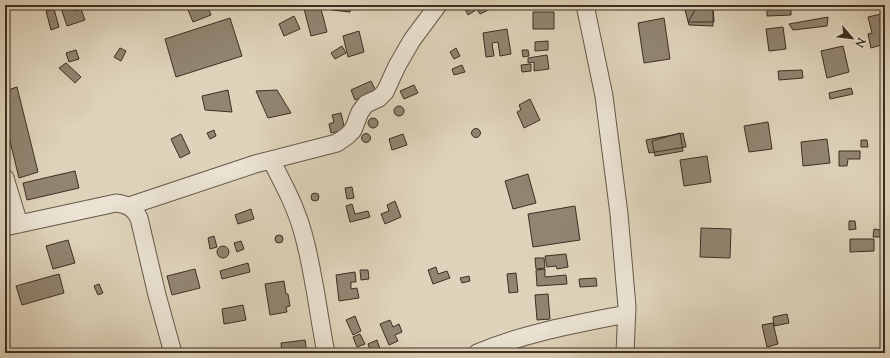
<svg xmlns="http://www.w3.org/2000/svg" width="890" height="358" viewBox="0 0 890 358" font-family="'Sorts Mill Goudy',serif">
  <rect width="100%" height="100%" fill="#dfd4bb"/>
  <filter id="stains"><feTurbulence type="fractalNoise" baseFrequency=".005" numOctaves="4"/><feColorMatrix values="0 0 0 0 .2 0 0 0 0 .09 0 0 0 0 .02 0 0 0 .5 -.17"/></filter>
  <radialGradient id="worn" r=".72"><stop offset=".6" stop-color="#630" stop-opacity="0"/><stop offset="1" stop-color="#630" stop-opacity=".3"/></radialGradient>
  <path fill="#918572" stroke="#3d2f22" d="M 60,5 L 74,5 L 76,11 L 81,9 L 85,20 L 67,26 Z
    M 186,5 L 207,5 L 211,15 L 193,22 Z
    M 303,5 L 320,5 L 327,32 L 311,36 Z
    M 331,5 L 351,5 L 350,12 L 332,10 Z
    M 463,5 L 473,5 L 476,10 L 468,15 Z
    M 482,5 L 488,5 L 490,9 L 480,14 L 476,8 Z
    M 698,5 L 713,5 L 714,22 L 688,22 Z
    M 702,5 L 713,5 L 713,26 L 689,25 L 685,10 Z
    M 767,5 L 791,5 L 791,15 L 767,16 Z
    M 54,9 L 59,27 L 51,30 L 46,11 Z
    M 533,12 L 554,12 L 554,29 L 533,29 Z
    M 885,13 L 885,44 L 871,48 L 868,34 L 872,33 L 868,17 Z
    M 294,16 L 300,29 L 284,36 L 279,24 Z
    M 828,17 L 827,26 L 793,30 L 789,24 Z
    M 230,18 L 242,56 L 176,77 L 165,39 Z
    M 664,18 L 670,59 L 644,63 L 638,23 Z
    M 783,27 L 786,49 L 769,51 L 766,29 Z
    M 507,29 L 511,54 L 500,56 L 498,42 L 492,43 L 494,56 L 486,57 L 483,33 Z
    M 359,31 L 364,52 L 348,57 L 343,36 Z
    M 548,41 L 548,50 L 535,51 L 535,42 Z
    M 342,46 L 346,53 L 335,59 L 331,53 Z
    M 843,46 L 849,72 L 827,78 L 821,51 Z
    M 120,48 L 126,51 L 121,61 L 114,57 Z
    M 456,48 L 460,56 L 454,59 L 450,52 Z
    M 76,50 L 79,59 L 69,62 L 66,53 Z
    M 522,50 L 528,50 L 529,56 L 523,57 Z
    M 547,55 L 549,69 L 534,71 L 534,62 L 528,63 L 528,58 Z
    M 66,63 L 81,77 L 75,83 L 59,68 Z
    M 531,64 L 531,71 L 522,72 L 521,65 Z
    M 462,65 L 465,72 L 454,75 L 452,69 Z
    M 802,70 L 803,78 L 779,80 L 778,71 Z
    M 371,81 L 376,91 L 355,100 L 351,90 Z
    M 414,85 L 418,93 L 404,99 L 400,91 Z
    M 17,87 L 38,172 L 19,178 L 5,121 L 5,91 Z
    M 851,88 L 853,94 L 830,99 L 829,93 Z
    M 228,90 L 232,112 L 205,110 L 202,96 Z
    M 277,90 L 291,113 L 268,118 L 256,91 Z
    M 530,99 L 540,120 L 524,128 L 517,112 L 521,110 L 519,105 Z
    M394 111a5 5 0 1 1 10 0a5 5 0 1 1-10 0Z
    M 341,113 L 345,130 L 331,133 L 329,124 L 334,122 L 332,115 Z
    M368 123a5 5 0 1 1 10 0a5 5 0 1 1-10 0Z
    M 768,122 L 772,149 L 749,152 L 744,126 Z
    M471.5 133a4.5 4.5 0 1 1 9 0a4.5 4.5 0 1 1-9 0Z
    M 214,130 L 216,136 L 210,139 L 207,133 Z
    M 680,133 L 683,151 L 655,156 L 652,141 Z
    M 683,133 L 686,147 L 649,153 L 646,140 Z
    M361.5 138a4.5 4.5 0 1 1 9 0a4.5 4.5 0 1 1-9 0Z
    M 181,134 L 190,153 L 180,158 L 171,139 Z
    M 403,134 L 407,145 L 392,150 L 389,139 Z
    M 827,139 L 830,163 L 803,166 L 801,142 Z
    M 861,140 L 867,140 L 868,147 L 861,147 Z
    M 839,151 L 860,151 L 860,159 L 848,159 L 847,166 L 839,166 Z
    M 707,156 L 711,182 L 684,186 L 680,160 Z
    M 75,171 L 79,188 L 27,200 L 23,183 Z
    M 528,174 L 536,203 L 513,209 L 505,181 Z
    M 352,187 L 354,198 L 347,199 L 345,188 Z
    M311 197a4 4 0 1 1 8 0a4 4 0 1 1-8 0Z
    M 395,201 L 401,217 L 385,224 L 381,214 L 389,211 L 387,205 Z
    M 352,204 L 355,214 L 368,211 L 370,217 L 350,222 L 346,206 Z
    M 575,206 L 580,240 L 533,247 L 528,214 Z
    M 251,209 L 254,219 L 238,224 L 235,215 Z
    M 849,221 L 855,221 L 856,229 L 849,230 Z
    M 701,228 L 731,229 L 730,258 L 700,257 Z
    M 874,229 L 881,230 L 880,237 L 873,237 Z
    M275 239a4 4 0 1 1 8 0a4 4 0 1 1-8 0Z
    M 214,236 L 217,247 L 210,249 L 208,238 Z
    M 850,239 L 874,239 L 874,251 L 850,252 Z
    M 68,240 L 75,263 L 53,269 L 46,246 Z
    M 241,241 L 244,249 L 237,252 L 234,243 Z
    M217 252a6 6 0 1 1 12 0a6 6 0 1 1-12 0Z
    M 566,254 L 568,267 L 557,269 L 556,266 L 547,267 L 545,256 Z
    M 535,258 L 544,258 L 545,268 L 536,269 Z
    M 248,263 L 250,272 L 222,279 L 220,271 Z
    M 436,267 L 438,274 L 447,271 L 450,278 L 433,284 L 428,270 Z
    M 195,269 L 200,288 L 172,295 L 167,276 Z
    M 545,269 L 545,277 L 566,275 L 567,284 L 537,286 L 536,270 Z
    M 360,270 L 368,270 L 369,279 L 361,280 Z
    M 355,272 L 356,282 L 351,282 L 351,289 L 357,288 L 359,298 L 339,301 L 336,275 Z
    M 516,273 L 518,292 L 509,293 L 507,274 Z
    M 59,274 L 64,293 L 22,305 L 16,286 Z
    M 469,276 L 470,281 L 462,283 L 460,278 Z
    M 596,278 L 597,286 L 580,287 L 579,279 Z
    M 284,281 L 286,294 L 288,294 L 290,306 L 286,307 L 287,312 L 270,315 L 265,284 Z
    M 99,284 L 103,293 L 98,295 L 94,286 Z
    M 548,294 L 550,319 L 537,320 L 535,295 Z
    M 243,305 L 246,320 L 224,324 L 222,309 Z
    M 787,314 L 789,323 L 774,326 L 773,317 Z
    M 355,316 L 361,331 L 353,335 L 346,320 Z
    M 390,320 L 393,327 L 399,324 L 402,332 L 395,335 L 398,341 L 389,345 L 380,324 Z
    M 881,321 L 885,321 L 885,351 L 881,351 Z
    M 773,323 L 778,344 L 767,347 L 762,325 Z
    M 360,334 L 365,344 L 357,347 L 353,337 Z
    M 305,340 L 307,353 L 282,353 L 281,343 Z
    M 377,340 L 380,349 L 371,353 L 368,344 Z"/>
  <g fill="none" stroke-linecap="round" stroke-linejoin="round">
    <g stroke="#665848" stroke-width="19">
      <path id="minor" d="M 585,5 L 604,96 L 619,214 L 627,307 L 625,353
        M 271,160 C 283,183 296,207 303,233 C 314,272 318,313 326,353
        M 5,178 L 19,224
        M 129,206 L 255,164 L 337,143 L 347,136 L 353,130 L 360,112 L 366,104 L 379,98 L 385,92 L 397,66 L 412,40 L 438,5
        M 5,227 L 116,203 C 127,204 134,208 139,218 L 157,295 L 173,353
        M 477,353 C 524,333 576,324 626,314"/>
    </g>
    <use href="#minor" stroke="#eae3d3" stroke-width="17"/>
  </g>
  <rect width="890" height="358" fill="none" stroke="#dfd4bb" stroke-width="20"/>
  <rect x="6" y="6" width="878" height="346" fill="none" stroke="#3d2f22" stroke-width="2"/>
  <rect x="10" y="10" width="870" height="338" fill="none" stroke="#3d2f22"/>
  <g transform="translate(852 38) rotate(118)" stroke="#eae3d3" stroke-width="3" paint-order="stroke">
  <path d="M0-3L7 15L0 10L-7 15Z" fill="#3d2f22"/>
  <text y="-6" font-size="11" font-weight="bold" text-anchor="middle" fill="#3d2f22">N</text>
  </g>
  <rect width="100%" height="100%" filter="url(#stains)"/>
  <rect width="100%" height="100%" fill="url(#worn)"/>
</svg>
